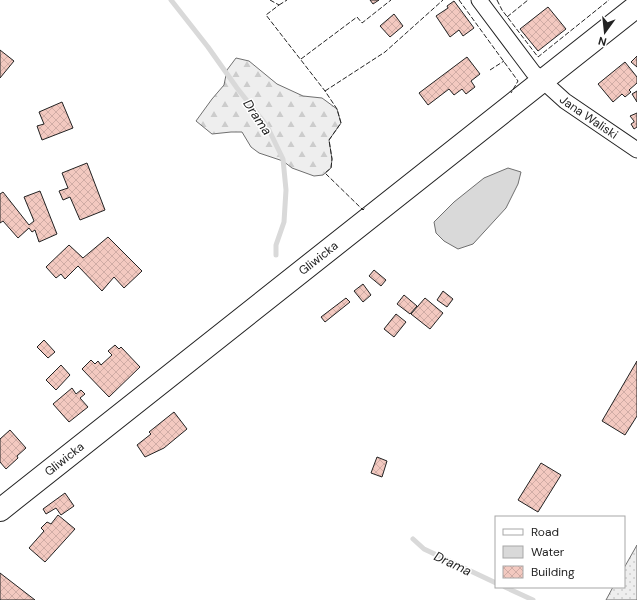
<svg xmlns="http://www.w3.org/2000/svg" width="637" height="600" viewBox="0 0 637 600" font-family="'DM Sans',sans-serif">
  <defs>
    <pattern id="grass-dots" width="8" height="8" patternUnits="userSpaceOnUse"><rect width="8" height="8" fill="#eee"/><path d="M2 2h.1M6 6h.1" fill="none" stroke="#ccc" stroke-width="1.8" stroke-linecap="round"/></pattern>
    <pattern id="forest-firs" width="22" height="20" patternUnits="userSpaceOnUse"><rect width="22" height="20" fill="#eee"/><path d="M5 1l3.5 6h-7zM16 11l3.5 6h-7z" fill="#ccc"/></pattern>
    <pattern id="building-cross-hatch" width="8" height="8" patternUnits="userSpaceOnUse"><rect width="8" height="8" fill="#f3c9c0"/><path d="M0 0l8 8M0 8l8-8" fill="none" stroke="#d0aca5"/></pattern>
  </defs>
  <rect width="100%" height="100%" fill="#fff"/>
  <path fill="url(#grass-dots)" stroke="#6f6f6f" d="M 637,545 L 637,600 L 606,600 L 613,587 L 624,587 L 624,568 Z"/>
  <path fill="url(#forest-firs)" stroke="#6f6f6f" d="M 236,58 L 249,61 L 277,84 L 303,96 L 322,98 L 337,109 L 341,123 L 329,140 L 332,159 L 331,168 L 323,175 L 314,176 L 292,168 L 283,161 L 259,153 L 251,147 L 242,132 L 231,132 L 212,134 L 196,121 L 212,99 L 224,85 L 227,70 Z"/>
  <path fill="#d9d9d9" stroke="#6f6f6f" d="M 508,168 L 521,172 L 518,184 L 506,208 L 473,244 L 458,249 L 444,241 L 436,233 L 434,222 L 454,202 L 484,178 Z"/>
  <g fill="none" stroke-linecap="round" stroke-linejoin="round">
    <path stroke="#d9d9d9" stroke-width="5" d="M 171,0 L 208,47 L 237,88 L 267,126 L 283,159 L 286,190 L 284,222 L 276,245 L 276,255
      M 413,539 L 424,549 L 496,583
      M 505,587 L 533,600"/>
  </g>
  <path fill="url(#building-cross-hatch)" stroke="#222" d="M 370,0 L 379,0 L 373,4 Z
    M 454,1 L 474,28 L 463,36 L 459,30 L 450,37 L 436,16 L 448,8 L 447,6 Z
    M 548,7 L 566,29 L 538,51 L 520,29 Z
    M 394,14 L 403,26 L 390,37 L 380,26 Z
    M 0,50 L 14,61 L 0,78 Z
    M 637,56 L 637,67 L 631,62 Z
    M 467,57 L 480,74 L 471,81 L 475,87 L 466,94 L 462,89 L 454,95 L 449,89 L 428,105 L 419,93 Z
    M 625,62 L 637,77 L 637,83 L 629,90 L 631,92 L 625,97 L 622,94 L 613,102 L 598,84 Z
    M 637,91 L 637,102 L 632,94 Z
    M 62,102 L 73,128 L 42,140 L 37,126 L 44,124 L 39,112 Z
    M 637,113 L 637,127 L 634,129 L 631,124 L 634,122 L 634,121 L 630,116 Z
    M 87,163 L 105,210 L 80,220 L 70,197 L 63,200 L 59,191 L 68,188 L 62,173 Z
    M 40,191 L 57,234 L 39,242 L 35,230 L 32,232 L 29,228 L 18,238 L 3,221 L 0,223 L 0,194 L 3,192 L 29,225 L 34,221 L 24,197 Z
    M 108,237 L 142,271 L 124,288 L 114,277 L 102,291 L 78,266 L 65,279 L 61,274 L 56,278 L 46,267 L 69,245 L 83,258 Z
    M 374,270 L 386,280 L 381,286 L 369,276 Z
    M 363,284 L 371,295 L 363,302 L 354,291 Z
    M 443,291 L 453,299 L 447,307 L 437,300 Z
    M 404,295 L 417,306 L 410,314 L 397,304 Z
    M 346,298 L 350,302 L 325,322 L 321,317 Z
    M 425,298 L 443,313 L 430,329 L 411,314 Z
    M 396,314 L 406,322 L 394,337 L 384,329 Z
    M 44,340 L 55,352 L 48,358 L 37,347 Z
    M 115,345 L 119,349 L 121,347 L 140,367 L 109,397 L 82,369 L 91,360 L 95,364 L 98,361 L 101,365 L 112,355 L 108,351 Z
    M 637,361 L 637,416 L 625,435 L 602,421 Z
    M 61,365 L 70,375 L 56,390 L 46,380 Z
    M 72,388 L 76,394 L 81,390 L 85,394 L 80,398 L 88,407 L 69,422 L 53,404 Z
    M 174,412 L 187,429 L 164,448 L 145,457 L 137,445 L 151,434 L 149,432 Z
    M 10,430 L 26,448 L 17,456 L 18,458 L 6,469 L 0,462 L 0,439 Z
    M 377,457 L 387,461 L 382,477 L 371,473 Z
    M 541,463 L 561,475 L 538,512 L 518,500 Z
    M 65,493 L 74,506 L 61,515 L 56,508 L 46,514 L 43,509 Z
    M 58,515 L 75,529 L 45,562 L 29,548 L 44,531 L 41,528 L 47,522 L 51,524 Z
    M 0,573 L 35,600 L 0,600 Z"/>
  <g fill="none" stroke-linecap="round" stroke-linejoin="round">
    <g stroke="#222" stroke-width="17">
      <g id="street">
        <path id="s1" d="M 479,0 L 533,72 L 565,101 L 637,150"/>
      </g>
    </g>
    <g stroke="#222" stroke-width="24">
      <g id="primary">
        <path id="s2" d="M 0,510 L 637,6"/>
      </g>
    </g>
    <use href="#street" stroke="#fff" stroke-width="15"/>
    <use href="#primary" stroke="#fff" stroke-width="22"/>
    <path stroke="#222" stroke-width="1" stroke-dasharray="5 2" stroke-linecap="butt" d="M 270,0 L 279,5 L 266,15 L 325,91 L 337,109 L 341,123 L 329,140 L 332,159 L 331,168 L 325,173 L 363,210 L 365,208
      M 459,0 L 518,81 L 511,93
      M 497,0 L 502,10 L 538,57 L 609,0
      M 279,5 L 287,0
      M 507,17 L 528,0
      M 301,59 L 357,17 L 362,23 L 391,0
      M 490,70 L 504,61
      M 325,91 L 385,52 L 443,0"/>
  </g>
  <g text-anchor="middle" stroke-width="3" stroke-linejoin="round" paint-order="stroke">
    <g font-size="12" fill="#222" stroke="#fff">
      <text dy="4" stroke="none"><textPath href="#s1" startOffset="162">Jana Waliski</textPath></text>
      <text dy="4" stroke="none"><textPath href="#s2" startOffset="406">Gliwicka</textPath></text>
      <text dy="4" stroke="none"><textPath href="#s2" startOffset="82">Gliwicka</textPath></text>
    </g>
    <g font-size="13" font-style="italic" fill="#222" stroke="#fff">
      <text transform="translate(258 117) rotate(56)" y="5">Drama</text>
      <text transform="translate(453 563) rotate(25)" y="5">Drama</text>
    </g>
  </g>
  <rect x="495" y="516" width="130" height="72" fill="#ffffff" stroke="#a7a7a7"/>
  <rect x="503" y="529" width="20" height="6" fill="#ffffff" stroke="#a7a7a7"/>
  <text x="531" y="536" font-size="12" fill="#222222">Road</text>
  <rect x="503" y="546" width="20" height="12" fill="#d9d9d9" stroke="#a7a7a7"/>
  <text x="531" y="556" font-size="12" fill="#222222">Water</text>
  <rect x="503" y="566" width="20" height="12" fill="url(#building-cross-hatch)" stroke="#a7a7a7"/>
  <text x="531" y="576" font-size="12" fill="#222222">Building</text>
  <g transform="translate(605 32) rotate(195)" stroke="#ffffff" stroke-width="3" paint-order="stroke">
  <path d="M0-3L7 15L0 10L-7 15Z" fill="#222222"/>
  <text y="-6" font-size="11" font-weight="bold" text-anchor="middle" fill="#222222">N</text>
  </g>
</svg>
